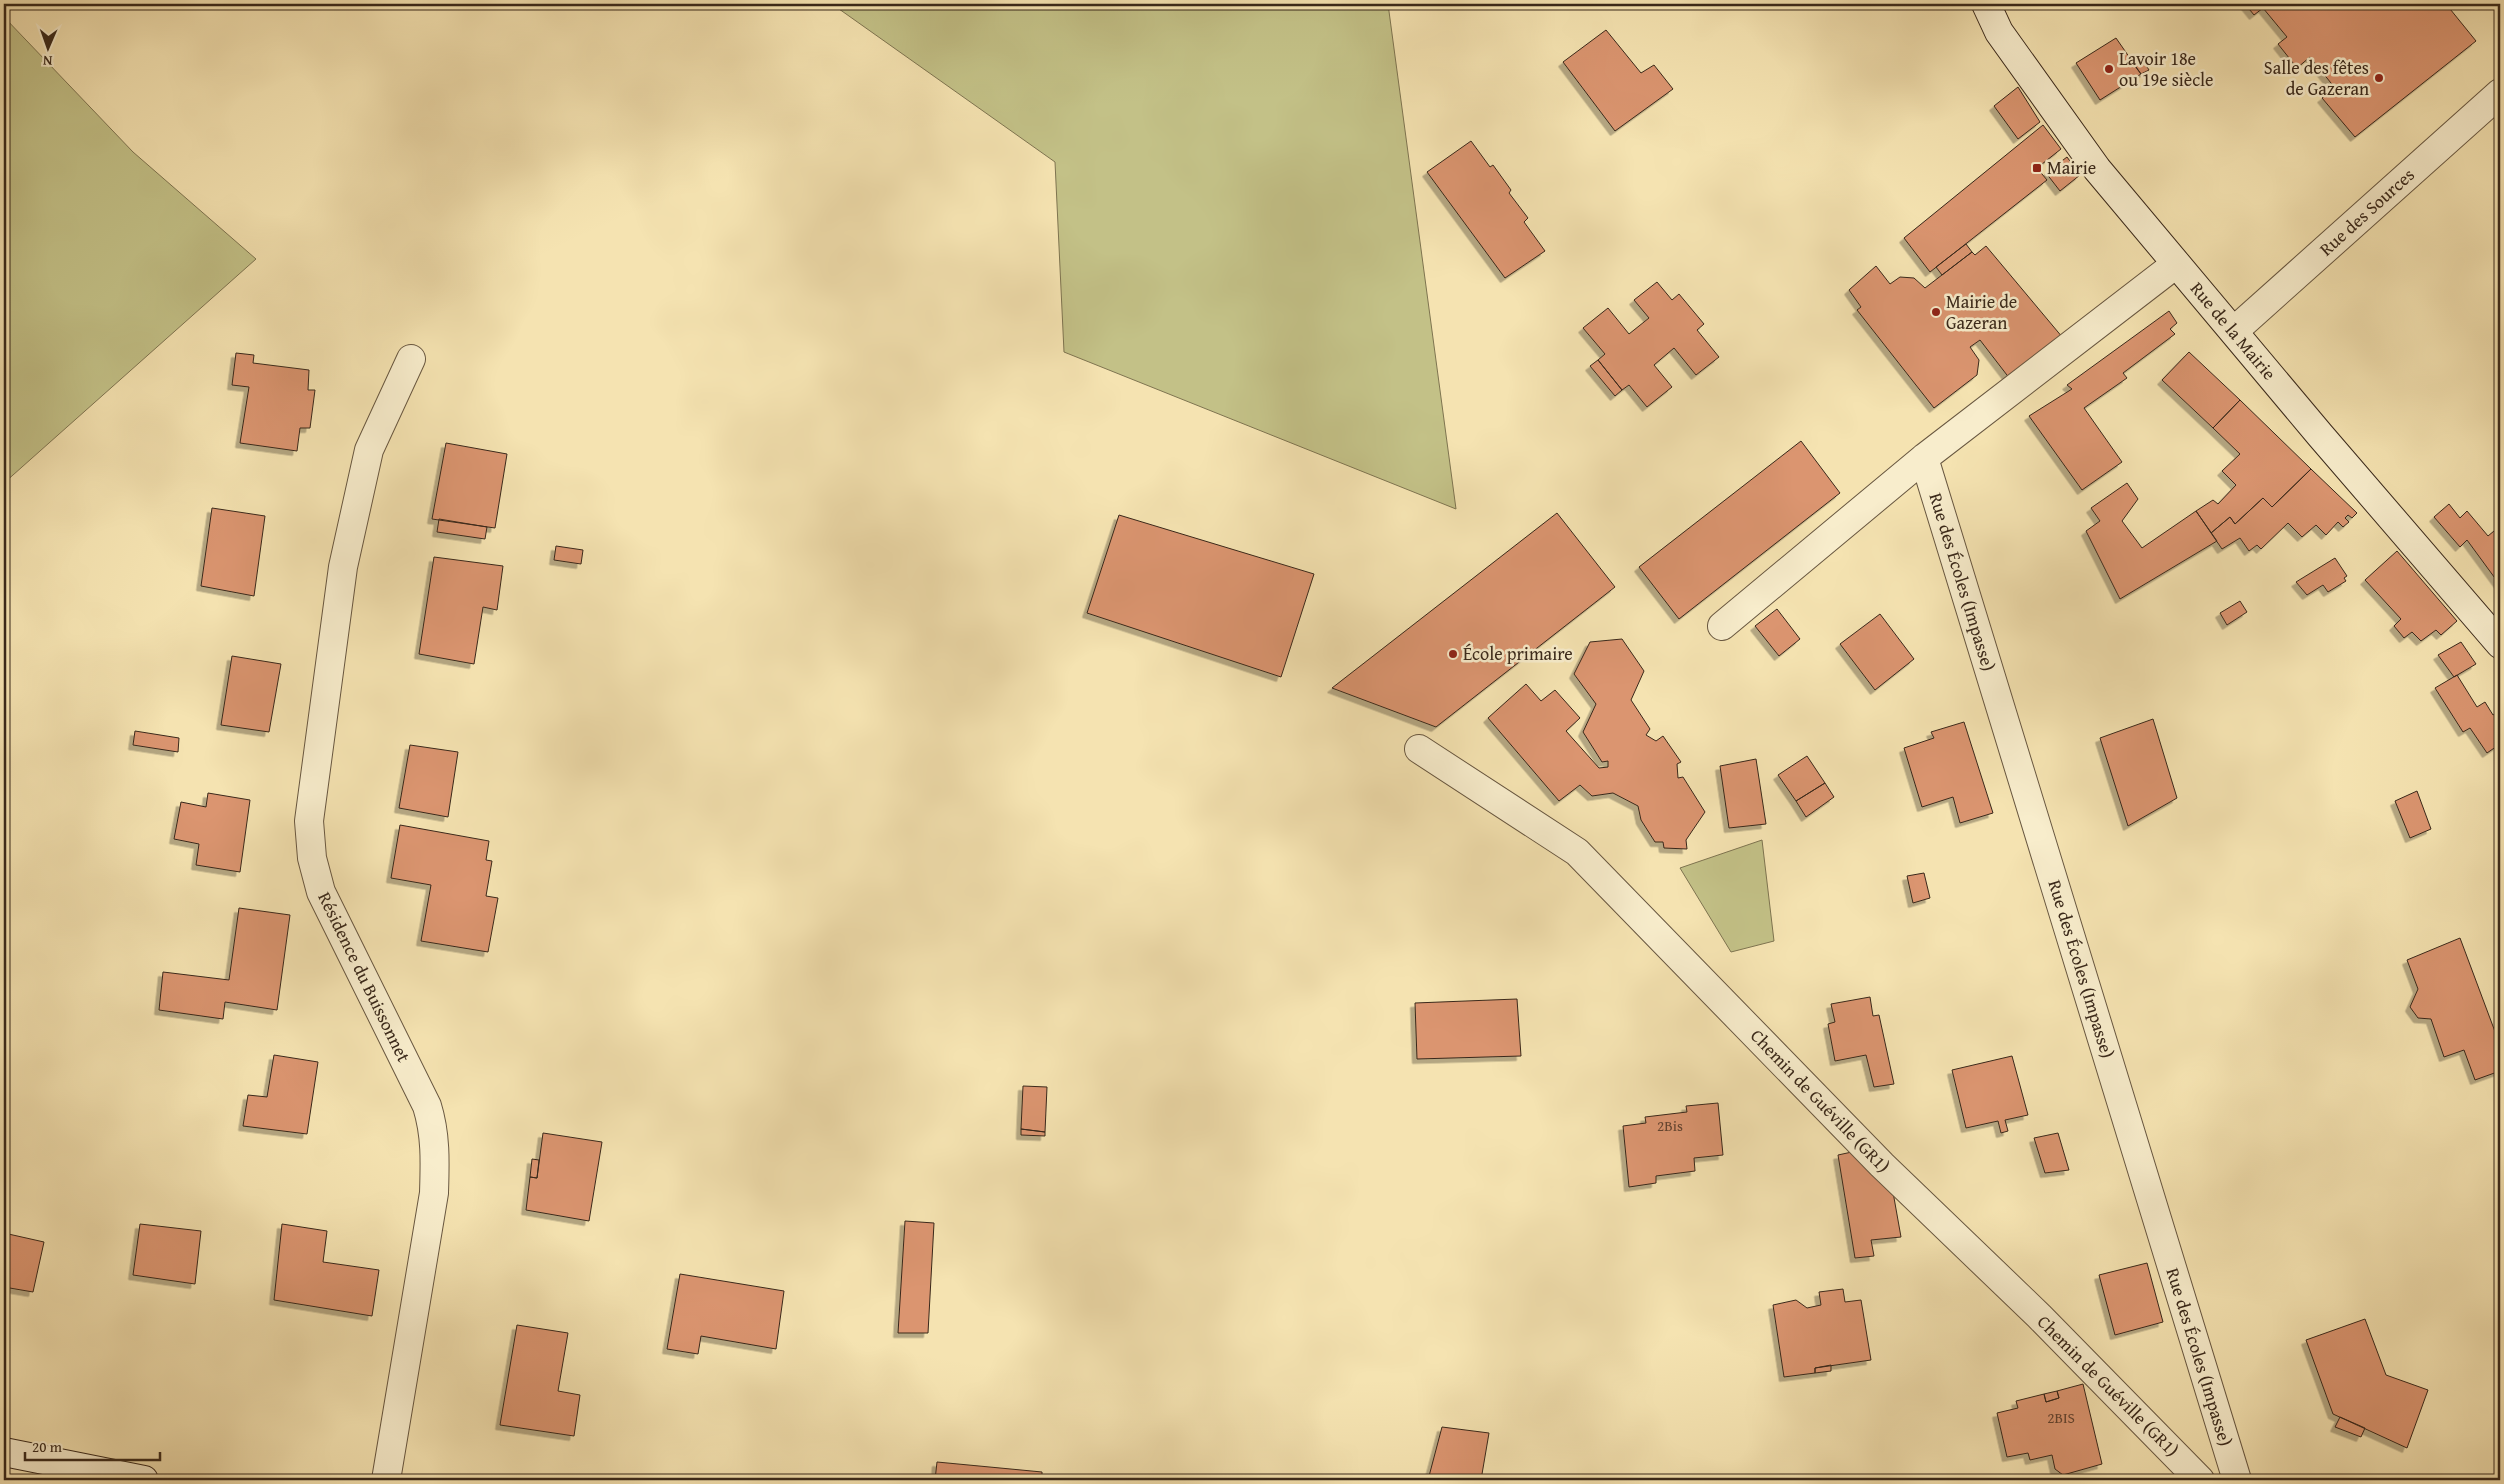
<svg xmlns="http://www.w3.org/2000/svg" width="2504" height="1484" viewBox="0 0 2504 1484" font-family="'Gentium Book Plus',serif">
  <defs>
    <filter id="shadow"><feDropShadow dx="-4.5" dy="4.5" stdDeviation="0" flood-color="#0004"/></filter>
  </defs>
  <rect width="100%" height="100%" fill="#f5e3b1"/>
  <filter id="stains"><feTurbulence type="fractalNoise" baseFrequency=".004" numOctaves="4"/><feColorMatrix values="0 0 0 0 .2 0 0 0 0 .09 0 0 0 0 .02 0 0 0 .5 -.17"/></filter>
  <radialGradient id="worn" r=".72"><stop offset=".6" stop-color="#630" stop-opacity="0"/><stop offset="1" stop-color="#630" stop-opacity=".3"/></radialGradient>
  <path fill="#c3c187" stroke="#7e7450" d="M 832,4 L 1388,4 L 1456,509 L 1064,352 L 1055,162 Z
    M 4,17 L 133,152 L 256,259 L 4,483 Z
    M 1762,840 L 1774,941 L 1731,952 L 1680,868 Z"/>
  <path fill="#db9570" stroke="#39281a" filter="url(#shadow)" d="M 2245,4 L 2446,4 L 2476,41 L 2355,137 L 2322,98 L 2335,88 L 2310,57 L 2297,68 L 2278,44 L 2287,37 L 2263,8 L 2254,15 Z
    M 1606,30 L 1641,73 L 1654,65 L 1673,89 L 1615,131 L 1563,62 Z
    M 2116,38 L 2141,74 L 2100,100 L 2076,63 Z
    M 2142,59 L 2149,70 L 2141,74 L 2134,65 Z
    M 2018,87 L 2040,122 L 2018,139 L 1994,106 Z
    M 2043,125 L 2061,149 L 2037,168 L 2047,180 L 1930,272 L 1904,238 Z
    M 1471,141 L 1490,167 L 1493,165 L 1511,190 L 1509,193 L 1528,218 L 1524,222 L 1545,251 L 1505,278 L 1427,172 Z
    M 2067,157 L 2080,175 L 2060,191 L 2046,173 Z
    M 1966,244 L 1972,252 L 1942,275 L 1936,267 Z
    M 1986,246 L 2063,338 L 2010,379 L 1980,340 L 1970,347 L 1979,360 L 1977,375 L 1934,408 L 1857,310 L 1861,307 L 1849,290 L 1876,266 L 1890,284 L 1900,277 L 1914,278 L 1925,288 L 1972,252 L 1975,255 Z
    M 1657,282 L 1672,300 L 1679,294 L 1704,324 L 1697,330 L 1719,357 L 1696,375 L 1674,348 L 1654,365 L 1672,387 L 1647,407 L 1629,385 L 1622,390 L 1598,360 L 1605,354 L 1583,328 L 1608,308 L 1629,334 L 1649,318 L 1634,300 Z
    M 2169,311 L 2177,323 L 2170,329 L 2175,334 L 2123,373 L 2127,378 L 2084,408 L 2122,462 L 2082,490 L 2029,416 L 2072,389 L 2067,385 Z
    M 2189,352 L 2240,400 L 2213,428 L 2162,380 Z
    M 236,353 L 254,355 L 253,363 L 309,370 L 308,390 L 315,390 L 310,428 L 300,428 L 297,451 L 240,443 L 249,387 L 232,385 Z
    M 1598,360 L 1622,390 L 1615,396 L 1590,366 Z
    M 2240,400 L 2311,469 L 2272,507 L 2263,498 L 2235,524 L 2230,517 L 2211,533 L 2196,511 L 2213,500 L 2218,504 L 2236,485 L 2222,471 L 2240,454 L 2213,428 Z
    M 1801,441 L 1840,493 L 1679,619 L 1639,567 Z
    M 446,443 L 507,454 L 495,528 L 432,519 Z
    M 2311,469 L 2357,513 L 2352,518 L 2348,515 L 2345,518 L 2349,522 L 2343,527 L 2338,522 L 2326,535 L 2316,525 L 2302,537 L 2288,523 L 2261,549 L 2257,545 L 2249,551 L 2240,538 L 2222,549 L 2211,533 L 2230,517 L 2235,524 L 2263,498 L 2272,507 Z
    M 2127,483 L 2138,499 L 2122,521 L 2142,548 L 2196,511 L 2217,541 L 2120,599 L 2086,531 L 2100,521 L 2091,508 Z
    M 2449,504 L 2460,518 L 2467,511 L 2488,536 L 2500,526 L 2500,585 L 2467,540 L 2460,547 L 2434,517 Z
    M 212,508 L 265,516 L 254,596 L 201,586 Z
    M 1557,513 L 1615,587 L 1436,727 L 1332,688 Z
    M 1119,515 L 1314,574 L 1281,677 L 1087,613 Z
    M 439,519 L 487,527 L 485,539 L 437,532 Z
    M 556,546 L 583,550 L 581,564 L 554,560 Z
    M 2397,551 L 2457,621 L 2441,635 L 2436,630 L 2421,641 L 2412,632 L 2404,638 L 2394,626 L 2401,619 L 2365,580 Z
    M 434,557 L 503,566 L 497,610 L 483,607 L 474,664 L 419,654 Z
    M 2335,558 L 2347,576 L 2344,578 L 2346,581 L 2328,592 L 2323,585 L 2307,595 L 2296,582 Z
    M 2240,601 L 2247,612 L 2227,625 L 2220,613 Z
    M 1777,609 L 1800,639 L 1779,656 L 1755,626 Z
    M 1880,614 L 1914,659 L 1875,690 L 1840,644 Z
    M 1622,639 L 1644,671 L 1631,700 L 1650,729 L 1646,735 L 1656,741 L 1663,736 L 1681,762 L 1677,764 L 1678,778 L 1683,777 L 1705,812 L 1686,840 L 1687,849 L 1664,848 L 1663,842 L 1655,842 L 1641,820 L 1638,806 L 1613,793 L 1592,796 L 1580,785 L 1559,801 L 1488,718 L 1526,684 L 1541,701 L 1555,690 L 1580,718 L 1566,731 L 1599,768 L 1608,767 L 1608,761 L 1602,762 L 1583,732 L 1596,704 L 1574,674 L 1590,642 Z
    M 2461,642 L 2476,664 L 2454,677 L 2438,655 Z
    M 232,656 L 281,664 L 269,732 L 221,725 Z
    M 2457,675 L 2477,707 L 2485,702 L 2493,715 L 2500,711 L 2500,744 L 2487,753 L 2470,728 L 2463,732 L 2435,688 Z
    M 2153,719 L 2177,798 L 2128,826 L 2100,738 Z
    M 1964,722 L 1993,813 L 1960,823 L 1953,797 L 1922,807 L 1904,748 L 1934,738 L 1931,732 Z
    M 135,731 L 179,738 L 178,752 L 133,745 Z
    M 410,745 L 458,752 L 448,817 L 399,808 Z
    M 1807,756 L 1825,783 L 1796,801 L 1778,775 Z
    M 1756,759 L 1766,824 L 1729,828 L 1720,766 Z
    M 1825,783 L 1834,797 L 1806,817 L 1796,801 Z
    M 2417,791 L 2431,829 L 2410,838 L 2395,801 Z
    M 208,793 L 250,800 L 240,872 L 196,865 L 199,844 L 174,839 L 181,802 L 206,807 Z
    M 400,825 L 489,841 L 486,860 L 492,861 L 486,896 L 498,898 L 488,952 L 421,941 L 431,885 L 391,878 Z
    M 1924,873 L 1930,898 L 1913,903 L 1907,876 Z
    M 239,908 L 290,915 L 277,1010 L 225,1002 L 223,1019 L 159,1010 L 163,972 L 229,980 Z
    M 2460,938 L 2500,1045 L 2500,1071 L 2475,1080 L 2464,1050 L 2444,1057 L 2431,1019 L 2418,1018 L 2410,1007 L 2418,989 L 2407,960 Z
    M 1870,997 L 1873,1016 L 1879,1015 L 1894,1084 L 1874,1087 L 1866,1055 L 1835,1061 L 1828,1024 L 1835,1022 L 1831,1004 Z
    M 1517,999 L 1521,1056 L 1417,1059 L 1415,1003 Z
    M 274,1055 L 318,1062 L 307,1134 L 243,1126 L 248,1095 L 267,1097 Z
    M 2012,1056 L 2028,1115 L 2005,1120 L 2008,1131 L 2001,1133 L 1998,1121 L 1966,1128 L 1952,1070 Z
    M 1023,1086 L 1047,1087 L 1045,1132 L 1021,1129 Z
    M 1718,1103 L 1723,1155 L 1694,1158 L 1695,1171 L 1656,1176 L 1656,1183 L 1629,1187 L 1623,1126 L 1646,1123 L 1645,1117 L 1687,1112 L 1686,1106 Z
    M 1021,1129 L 1045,1132 L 1045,1136 L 1021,1135 Z
    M 543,1133 L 602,1142 L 589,1221 L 526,1210 L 530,1177 L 537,1178 Z
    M 2058,1133 L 2069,1170 L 2045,1173 L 2034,1138 Z
    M 1861,1150 L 1891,1181 L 1901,1237 L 1871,1240 L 1874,1256 L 1855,1258 L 1838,1155 Z
    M 532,1159 L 539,1160 L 537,1178 L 530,1177 Z
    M 905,1221 L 934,1223 L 928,1333 L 898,1333 Z
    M 140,1224 L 201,1231 L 195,1284 L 133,1275 Z
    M 282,1224 L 327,1231 L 323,1262 L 379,1270 L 372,1316 L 274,1300 Z
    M 4,1233 L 44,1242 L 33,1292 L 4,1287 Z
    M 2147,1263 L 2163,1322 L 2115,1335 L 2099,1275 Z
    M 680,1274 L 784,1291 L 776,1349 L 701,1336 L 698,1354 L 667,1349 Z
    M 1843,1289 L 1845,1302 L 1861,1300 L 1871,1360 L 1815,1368 L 1815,1373 L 1784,1377 L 1773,1305 L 1796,1300 L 1807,1308 L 1821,1305 L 1819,1292 Z
    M 2365,1319 L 2386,1375 L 2428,1390 L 2407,1448 L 2333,1414 L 2306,1340 Z
    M 517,1325 L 568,1333 L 558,1391 L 580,1395 L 574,1436 L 500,1425 Z
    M 1831,1365 L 1831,1371 L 1815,1373 L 1815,1368 Z
    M 2083,1384 L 2102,1464 L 2063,1475 L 2055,1469 L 2052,1455 L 2030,1460 L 2028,1453 L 2007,1457 L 1997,1413 L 2018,1408 L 2016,1401 L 2044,1394 L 2046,1402 L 2059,1398 L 2057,1391 Z
    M 2057,1391 L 2059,1398 L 2046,1402 L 2044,1394 Z
    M 2340,1417 L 2365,1428 L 2361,1437 L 2335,1427 Z
    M 1442,1427 L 1489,1433 L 1481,1480 L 1428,1480 Z
    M 937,1462 L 1042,1472 L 1042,1480 L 935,1480 Z"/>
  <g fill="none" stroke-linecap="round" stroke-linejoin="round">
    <g stroke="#685740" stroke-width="30">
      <path id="street" d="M 2234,331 L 2500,93
        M 1924,458 L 2237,1480
        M 1722,626 L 1924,458 L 2176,264
        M 1419,749 L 1577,852 L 1882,1165 L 2039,1316 L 2200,1480
        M 386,1480 L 434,1193 C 435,1162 436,1135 427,1106 L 321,892 L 312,858 L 309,821 L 343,567 L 369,450 L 411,359"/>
    </g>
    <g stroke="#39281a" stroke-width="30">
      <path id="secondary" d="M 1986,4 L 1999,32 L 2097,169 L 2320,435 L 2500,644
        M 4,1452 L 144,1480"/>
    </g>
    <use href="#street" stroke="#f8edcc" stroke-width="28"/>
    <use href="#secondary" stroke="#f8edcc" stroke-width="28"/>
  </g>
  <g fill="#8f2418" stroke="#f8edcc" stroke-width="2">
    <circle cx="2109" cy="69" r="5"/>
    <circle cx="2379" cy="78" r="5"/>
    <rect x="2032" y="163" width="10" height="10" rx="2.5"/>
    <circle cx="1936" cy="312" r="5"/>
    <circle cx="1453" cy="654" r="5"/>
  </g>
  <g text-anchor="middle" stroke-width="5" stroke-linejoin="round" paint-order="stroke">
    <g font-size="15" fill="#624330">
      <text x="1670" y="1131">2Bis</text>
      <text x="2061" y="1423">2BIS</text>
    </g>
    <g font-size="18" fill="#39281a" stroke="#f8edcc" text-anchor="start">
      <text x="2119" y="65">Lavoir 18e<tspan x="2119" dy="21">ou 19e siècle</tspan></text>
      <text x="2369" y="74" text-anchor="end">Salle des fêtes<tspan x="2369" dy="21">de Gazeran</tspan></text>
      <text x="2047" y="174">Mairie</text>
      <text x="1946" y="308">Mairie de<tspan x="1946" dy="21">Gazeran</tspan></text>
      <text x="1463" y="660">École primaire</text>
    </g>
    <g font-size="18" fill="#39281a" stroke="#f8edcc">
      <text transform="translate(2367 212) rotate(-42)" y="6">Rue des Sources</text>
      <text transform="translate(2233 331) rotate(50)" y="6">Rue de la Mairie</text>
      <text transform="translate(1962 582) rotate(73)" y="6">Rue des Écoles (Impasse)</text>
      <text transform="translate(2081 969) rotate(73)" y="6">Rue des Écoles (Impasse)</text>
      <text transform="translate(364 977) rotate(64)" y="6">Résidence du Buissonnet</text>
      <text transform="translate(1820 1101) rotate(46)" y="6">Chemin de Guéville (GR1)</text>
      <text transform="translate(2199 1357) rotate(73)" y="6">Rue des Écoles (Impasse)</text>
      <text transform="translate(2108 1386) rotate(45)" y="6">Chemin de Guéville (GR1)</text>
    </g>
  </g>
  <rect width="2504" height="1484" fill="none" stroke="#f5e3b1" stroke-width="20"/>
  <rect x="5" y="5" width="2494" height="1474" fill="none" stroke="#39281a" stroke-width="2.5"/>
  <rect x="10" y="10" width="2484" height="1464" fill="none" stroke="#39281a"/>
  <g transform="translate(48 48) rotate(182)" stroke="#f8edcc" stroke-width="4" paint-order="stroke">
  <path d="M0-4L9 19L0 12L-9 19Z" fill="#39281a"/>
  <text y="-8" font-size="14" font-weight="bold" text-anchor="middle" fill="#39281a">N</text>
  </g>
  <path d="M25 1452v8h135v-8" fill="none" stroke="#39281a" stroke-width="2.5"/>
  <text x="32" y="1452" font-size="15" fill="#39281a" stroke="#f8edcc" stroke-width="4" paint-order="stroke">20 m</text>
  <rect width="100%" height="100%" filter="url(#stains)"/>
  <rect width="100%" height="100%" fill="url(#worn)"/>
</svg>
